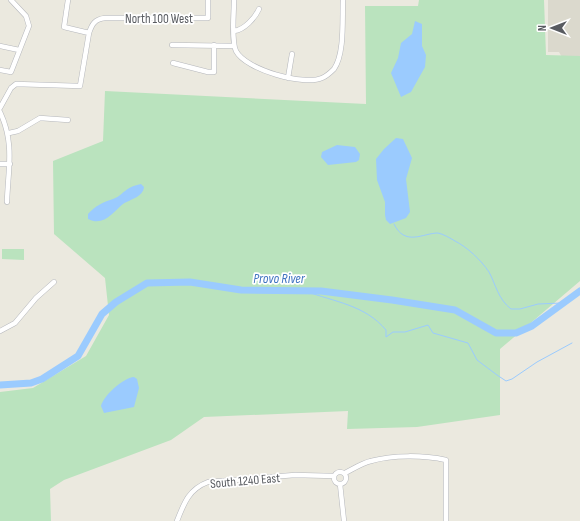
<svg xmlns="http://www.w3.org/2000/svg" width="580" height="521" viewBox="0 0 580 521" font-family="'Sofia Sans Condensed',sans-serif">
  <rect width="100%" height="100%" fill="#ebe9df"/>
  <path fill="#dbd9cd" d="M 548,0 L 580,0 L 580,58 L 563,59 L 559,52 L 548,52 Z"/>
  <path fill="#bae3be" d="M 419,0 L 544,0 L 546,55 L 580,56 L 580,281 L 500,349 L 500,415 L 417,427 L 347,429 L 348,411 L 204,417 L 171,440 L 64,480 L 50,489 L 51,521 L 0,521 L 0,392 L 33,388 L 86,356 L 109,315 L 105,278 L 54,234 L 53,161 L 103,141 L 105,91 L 366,104 L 365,6 L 418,6 Z
    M 2,249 L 24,249 L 24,260 L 2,259 Z"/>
  <path fill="#9bcbfe" d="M 415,21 L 422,24 L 422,46 L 426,55 L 425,67 L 411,92 L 401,97 L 391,73 L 398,58 L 401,43 L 412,34 Z
    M 396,138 L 403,139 L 412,158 L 406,179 L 410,212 L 406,218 L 390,224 L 386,220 L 385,215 L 385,202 L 377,180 L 376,159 L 384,149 Z
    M 337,145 L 355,147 L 360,154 L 359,160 L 356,162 L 328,165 L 321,157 L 322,152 Z
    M 141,184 L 144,187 C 143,197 131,199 123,204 C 113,212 104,227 88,219 L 88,214 C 95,206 103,202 113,199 C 123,196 124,187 141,184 Z
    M 134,377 L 137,379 L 139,388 L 134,407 L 104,413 L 101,406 C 104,395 123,378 134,377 Z"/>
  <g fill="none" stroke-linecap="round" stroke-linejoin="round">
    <path stroke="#9bcbfe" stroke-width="1" d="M 394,224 C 405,247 423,233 438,233 C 443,234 450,238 455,241 C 467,247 481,260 489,272 C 496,285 498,299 511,309 L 520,309 L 538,304 L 562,303
      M 305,291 C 335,302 365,305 386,330 L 386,337 L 393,332 L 405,332 L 428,325 L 433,333 L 468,343 L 477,360 L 497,375 L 506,381 L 512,379 L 537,362 L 572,343"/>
    <path stroke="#9bcbfe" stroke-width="7" d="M 0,385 L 31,383 L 42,379 L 78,356 L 102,314 L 116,302 L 147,283 L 190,282 L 241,290 L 321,291 L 392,300 L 455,310 L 496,333 L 516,333 L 532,326 L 580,291"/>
    <g stroke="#b5b7bc" stroke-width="5.5">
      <path id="minor" d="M 68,0 L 64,27 L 89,33
        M 234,0 C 234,13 231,41 236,51 C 246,70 304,86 322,78 C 327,76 331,72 334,69 C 345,53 342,19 343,0
        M 234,31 C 244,30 255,18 259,9
        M 172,45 L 234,46
        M 0,46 L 19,50
        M 173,63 L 208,72 L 214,72 L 214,45
        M 0,70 L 11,72 L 29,26 L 26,16 L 11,0
        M 288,78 L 292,54
        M 0,108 L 11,88 L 16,84 L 80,86 L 89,33 C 92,24 95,19 105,18 L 208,18 L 208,0
        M 0,112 C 15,144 8,169 7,202
        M 9,133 L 18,131 L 40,118 L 68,120
        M 0,164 L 10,164
        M 0,331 L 15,323 L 36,298 L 54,282
        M334 478a6 6 0 1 1 12 0a6 6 0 1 1-12 0Z
        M 345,473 C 353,469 362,463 371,461 C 393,455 423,455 446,460 L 446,521
        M 340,484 L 344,521
        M 177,521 C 184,503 189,489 208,482 L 295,475 L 334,476"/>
    </g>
    <use href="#minor" stroke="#fff" stroke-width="4.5"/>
  </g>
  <g text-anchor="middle" stroke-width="3.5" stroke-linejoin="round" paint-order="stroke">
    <g font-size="13" fill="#585b60" stroke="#fff">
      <text x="159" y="23">North 100 West</text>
      <text transform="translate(245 480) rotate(-5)" y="5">South 1240 East</text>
    </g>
    <g font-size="14" font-style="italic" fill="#3f73c0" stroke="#fff">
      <text x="279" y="283">Provo River</text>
    </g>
  </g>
  <g transform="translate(552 28) rotate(270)" stroke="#ffffff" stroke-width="3" paint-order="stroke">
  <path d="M0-3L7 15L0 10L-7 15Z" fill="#585b60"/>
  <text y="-6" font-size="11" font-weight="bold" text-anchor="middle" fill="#585b60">N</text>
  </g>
</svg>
